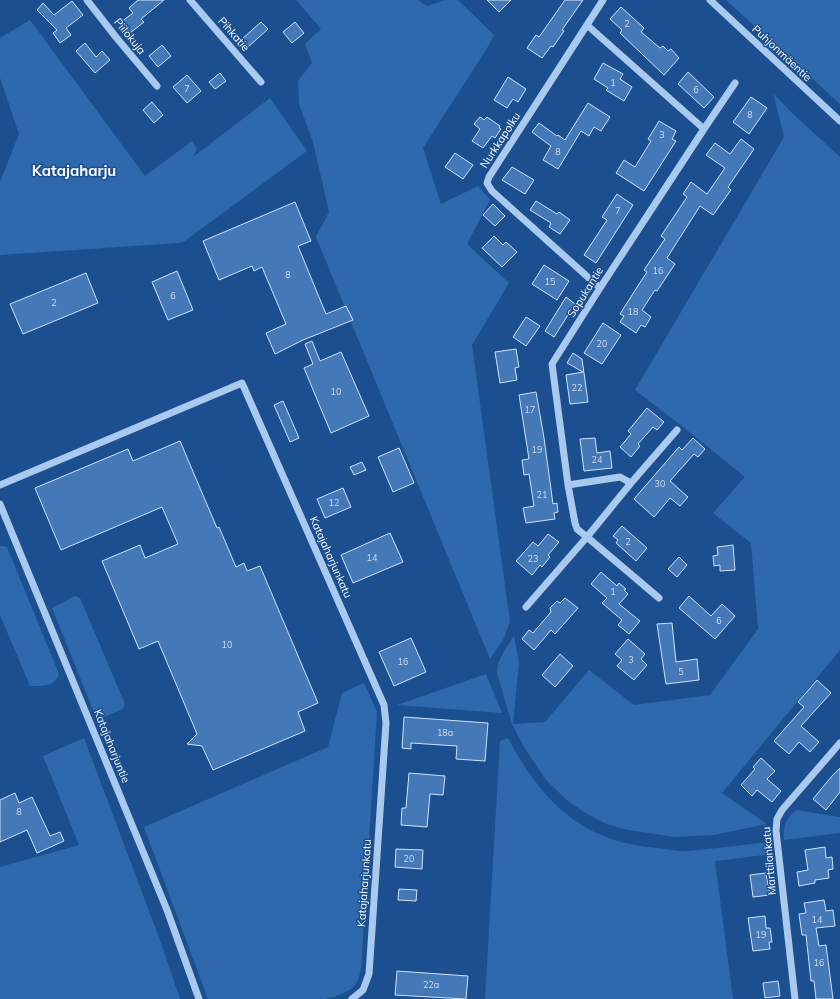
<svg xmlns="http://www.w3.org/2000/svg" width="840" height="999" viewBox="0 0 840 999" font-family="Mulish,sans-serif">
  <rect width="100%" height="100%" fill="#1b4f8f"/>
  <path fill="#2e69ad" d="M 296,0 L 418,0 L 427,6 L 445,0 L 458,0 L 494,35 L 489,45 L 423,148 L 441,204 L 478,186 L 490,200 L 467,244 L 509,283 L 472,345 L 510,622 L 503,640 L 490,659 L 316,237 L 329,212 L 313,142 L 299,104 L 298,81 L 312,63 L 305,44 L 321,29 Z
    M 726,0 L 840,0 L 840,104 Z
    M 30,20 L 145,176 L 192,141 L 197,148 L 193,157 L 270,98 L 307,151 L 185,241 L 179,243 L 0,255 L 0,182 L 19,134 L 0,78 L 0,38 Z
    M 773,93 L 793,114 L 840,157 L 840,650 L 722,793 L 767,824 L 714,835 L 674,837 L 623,829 L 604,823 L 584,812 L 568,801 L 546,780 L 524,747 L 512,724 L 497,673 L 498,663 L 504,651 L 514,636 L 519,662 L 513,724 L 545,722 L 589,670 L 634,705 L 710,695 L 758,629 L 751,543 L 713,513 L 745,477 L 687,430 L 635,390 L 784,137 Z
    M 0,546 L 2,546 L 7,547 L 59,674 C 55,687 42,686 30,686 L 0,615 Z
    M 75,596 L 80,598 L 125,704 L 123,709 L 97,720 L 52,608 Z
    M 486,674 L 502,713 L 397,705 Z
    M 364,683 L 377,712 L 361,969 C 360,973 359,978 357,982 C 352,992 336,996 326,999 L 208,999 L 144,827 L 328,747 L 342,693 Z
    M 84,738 L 161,943 L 180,999 L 0,999 L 0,867 L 79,845 L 43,756 Z
    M 508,738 C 542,802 582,842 657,848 C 667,849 677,852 687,851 C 714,849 742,845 769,842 L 771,854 L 715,861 L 733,999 L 485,999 L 500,741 Z
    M 796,810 L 840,817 L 840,833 L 784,840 C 783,824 786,820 796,810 Z"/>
  <path fill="#4478b7" stroke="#cfe3fa" d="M 138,0 L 164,0 L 141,19 L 144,22 L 130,33 L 121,22 L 133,13 L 129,8 Z
    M 487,0 L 511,0 L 499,12 Z
    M 565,0 L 583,0 L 562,30 L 564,31 L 553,47 L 551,46 L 542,58 L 527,48 L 536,35 L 539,37 Z
    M 72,1 L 83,15 L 66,28 L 71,35 L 60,43 L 53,33 L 57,30 L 37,10 L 43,3 L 54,15 Z
    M 621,7 L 644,28 L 641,32 L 660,48 L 663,46 L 668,51 L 671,49 L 679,58 L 664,75 L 620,33 L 622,30 L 610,19 Z
    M 261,22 L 268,29 L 248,47 L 241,40 Z
    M 295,22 L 304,33 L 292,43 L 283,32 Z
    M 85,43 L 96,57 L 102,51 L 110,60 L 95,73 L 76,51 Z
    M 162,45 L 171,56 L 158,67 L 149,56 Z
    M 603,63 L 623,74 L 620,79 L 632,87 L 624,101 L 606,90 L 608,88 L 594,79 Z
    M 688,72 L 714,97 L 704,108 L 678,84 Z
    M 220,73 L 226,81 L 215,89 L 209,82 Z
    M 187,75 L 201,91 L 187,103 L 173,87 Z
    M 508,77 L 526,89 L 518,102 L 513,99 L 507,108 L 494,100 Z
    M 751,97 L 767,108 L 749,134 L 733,122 Z
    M 152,102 L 163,115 L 154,123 L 143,110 Z
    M 588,103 L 610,117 L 601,131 L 594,127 L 589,136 L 581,131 L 558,169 L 543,160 L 551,146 L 532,132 L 539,123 L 557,136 L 558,135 L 565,140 Z
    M 480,117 L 484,120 L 487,117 L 500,126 L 499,128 L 501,129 L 495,138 L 492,136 L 483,148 L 472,141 L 480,129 L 474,124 Z
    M 659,121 L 676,131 L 672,139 L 676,141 L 644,191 L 616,173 L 624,160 L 635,167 L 651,141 L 648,139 Z
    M 741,139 L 754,149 L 728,187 L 731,190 L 713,215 L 700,206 L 667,258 L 675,264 L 657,291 L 655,290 L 642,310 L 651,317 L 645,327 L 641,325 L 636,333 L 620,322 L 624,316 L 620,314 L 641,281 L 647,272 L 644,270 L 665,239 L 661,236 L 687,197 L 683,194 L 691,182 L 707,194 L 725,168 L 706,155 L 715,143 L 730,154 Z
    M 455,153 L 473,165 L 463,179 L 445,167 Z
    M 512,167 L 534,180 L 525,194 L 502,180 Z
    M 617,194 L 633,205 L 596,263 L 584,255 L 607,220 L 602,217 Z
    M 536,201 L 557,214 L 559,212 L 570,220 L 560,234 L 549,227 L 551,223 L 530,210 Z
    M 295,202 L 311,241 L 298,246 L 326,314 L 346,306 L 353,320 L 303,340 L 275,354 L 266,333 L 286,324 L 262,267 L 254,271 L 252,266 L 219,280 L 203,241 Z
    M 493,204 L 505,216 L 495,226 L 483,215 Z
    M 494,236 L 503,245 L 506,242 L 517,252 L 502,267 L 482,248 Z
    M 544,265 L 569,281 L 557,300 L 532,284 Z
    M 177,271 L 193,310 L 168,320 L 152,282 Z
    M 86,273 L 98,303 L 23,334 L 10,304 Z
    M 566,297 L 575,304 L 554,337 L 545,331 Z
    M 526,317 L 540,326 L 526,346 L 513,337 Z
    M 603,323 L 621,335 L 602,364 L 584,353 Z
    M 312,341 L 320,361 L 341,352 L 369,416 L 331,433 L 304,368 L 313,364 L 305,344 Z
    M 516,349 L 519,367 L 515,368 L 517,380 L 500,383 L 495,352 Z
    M 573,353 L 582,359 L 588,402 L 570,404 L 566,375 L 583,372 L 567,363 Z
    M 536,392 L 544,438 L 553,504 L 557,503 L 558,512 L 554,513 L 555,519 L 526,523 L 523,508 L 534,506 L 529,474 L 524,475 L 522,460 L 529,459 L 519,395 Z
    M 283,401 L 299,438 L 290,442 L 274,405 Z
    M 647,408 L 664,422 L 657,430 L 653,427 L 638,444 L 640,446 L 631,457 L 620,447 L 631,434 L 628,431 Z
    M 595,438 L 597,453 L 610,451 L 612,468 L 584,471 L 580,439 Z
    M 693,438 L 705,449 L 698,457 L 694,454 L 670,481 L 688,497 L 680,506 L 670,498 L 654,517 L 634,499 L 679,447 L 682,450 Z
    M 180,441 L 217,528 L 219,527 L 236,567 L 244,563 L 247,571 L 260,566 L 318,703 L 298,712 L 305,731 L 213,770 L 202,746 L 187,744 L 197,734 L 158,641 L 139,649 L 102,561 L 140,545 L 145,558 L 178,544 L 162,507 L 61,550 L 35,488 L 128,449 L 133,461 Z
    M 399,448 L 414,483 L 393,492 L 378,457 Z
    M 362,462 L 366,470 L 354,475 L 350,467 Z
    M 343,488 L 351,507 L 325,518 L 317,499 Z
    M 622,526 L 647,548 L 636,561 L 616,543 L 618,540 L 613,536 Z
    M 390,533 L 403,562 L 353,583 L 341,555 Z
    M 548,534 L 559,542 L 548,555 L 550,557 L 542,567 L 540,565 L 532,575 L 516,561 L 533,542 L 538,546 Z
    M 733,545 L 735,570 L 720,571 L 720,565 L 714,566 L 713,556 L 718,555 L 717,547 Z
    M 679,557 L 687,565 L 677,577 L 668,569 Z
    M 601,572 L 617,586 L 619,583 L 626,589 L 624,590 L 628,594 L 619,604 L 640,621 L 629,634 L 618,625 L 622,620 L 602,603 L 607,598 L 591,584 Z
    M 689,596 L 711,616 L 722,604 L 735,616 L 715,639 L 679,608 Z
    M 565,598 L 578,608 L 555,634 L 551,630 L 534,650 L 522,639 L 529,630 L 533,633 L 551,612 L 550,608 L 557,601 L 560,603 Z
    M 672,623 L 676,662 L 697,659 L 699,680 L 666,684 L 657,624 Z
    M 411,638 L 426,672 L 394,686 L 379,652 Z
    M 628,639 L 645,654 L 641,659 L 647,665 L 634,680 L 617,666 L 622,660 L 615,654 Z
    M 560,654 L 573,666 L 555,687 L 542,675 Z
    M 817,680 L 831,693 L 801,726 L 819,742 L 810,752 L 799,742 L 789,754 L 774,741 L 804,707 L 798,702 Z
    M 404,717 L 488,723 L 485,761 L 456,759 L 457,746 L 411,743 L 411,749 L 402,748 Z
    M 761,758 L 775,771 L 767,779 L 781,791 L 772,802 L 757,790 L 752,796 L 741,785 L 755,769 L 753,767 Z
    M 840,768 L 840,792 L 826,810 L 813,799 L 832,776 Z
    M 409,773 L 445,776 L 443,795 L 430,794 L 427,827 L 401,825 L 402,808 L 406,808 Z
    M 15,793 L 19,803 L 32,797 L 50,836 L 60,832 L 64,841 L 37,853 L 27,830 L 0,842 L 0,800 Z
    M 825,847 L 826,858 L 832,857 L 833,869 L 828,870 L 829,878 L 815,880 L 815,883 L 799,886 L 797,872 L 808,870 L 805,850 Z
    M 396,849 L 423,850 L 422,869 L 395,867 Z
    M 766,873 L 770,895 L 753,897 L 750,875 Z
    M 399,889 L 417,890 L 416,901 L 398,900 Z
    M 824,900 L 826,911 L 833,910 L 835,926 L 816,928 L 819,946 L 826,945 L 833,999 L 816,999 L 814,981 L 811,981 L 806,935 L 802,935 L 799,914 L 806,913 L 804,903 Z
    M 765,916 L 766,928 L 770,928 L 772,942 L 769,942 L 770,949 L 753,951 L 748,918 Z
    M 397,971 L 468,976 L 466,999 L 395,995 Z
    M 778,981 L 780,996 L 765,998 L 763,983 Z"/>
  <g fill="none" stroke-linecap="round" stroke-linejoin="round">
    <path stroke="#a9c9ee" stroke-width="7" d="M 87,0 L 115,36 L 157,86
      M 190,0 L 261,82
      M 710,0 L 840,121
      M 704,129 L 735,83
      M 600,288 L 492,191 L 487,183 L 489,177 L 603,0
      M 631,483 L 677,430
      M 0,485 L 242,383 L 384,705 L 386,723 L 369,974 L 363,990 L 352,999
      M 568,485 L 575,523 L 577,529 L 587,537 L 631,483 L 620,477 L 568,485 L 552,364 L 600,288 L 704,129 L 587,25
      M 0,504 L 167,910 L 199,999
      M 526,607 L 587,537 L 659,598
      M 795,999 L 776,831 L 777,819 L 782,810 L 840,743"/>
  </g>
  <g text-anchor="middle" stroke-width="3" stroke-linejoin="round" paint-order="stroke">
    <g font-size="9" fill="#d0dded">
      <text x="627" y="27">2</text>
      <text x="613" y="86">1</text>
      <text x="187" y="92">7</text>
      <text x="696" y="93">6</text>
      <text x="750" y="118">8</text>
      <text x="662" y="138">3</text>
      <text x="558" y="155">8</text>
      <text x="618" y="214">7</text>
      <text x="658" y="274">16</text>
      <text x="288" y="278">8</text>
      <text x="550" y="285">15</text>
      <text x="173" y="299">6</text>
      <text x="54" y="306">2</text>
      <text x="633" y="315">18</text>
      <text x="602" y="347">20</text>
      <text x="577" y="391">22</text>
      <text x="336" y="395">10</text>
      <text x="530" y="413">17</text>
      <text x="537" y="453">19</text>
      <text x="597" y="463">24</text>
      <text x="660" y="487">30</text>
      <text x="542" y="498">21</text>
      <text x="334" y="506">12</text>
      <text x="628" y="545">2</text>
      <text x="372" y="561">14</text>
      <text x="533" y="562">23</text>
      <text x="613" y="595">1</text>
      <text x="719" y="624">6</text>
      <text x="227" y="648">10</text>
      <text x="631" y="663">3</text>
      <text x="403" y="665">16</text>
      <text x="681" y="675">5</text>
      <text x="445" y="736">18a</text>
      <text x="19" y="815">8</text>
      <text x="409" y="862">20</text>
      <text x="817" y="923">14</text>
      <text x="761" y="938">19</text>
      <text x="819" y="966">16</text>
      <text x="431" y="988">22a</text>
    </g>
    <g font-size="11" fill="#fff" stroke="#1b4f8f">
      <text transform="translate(234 34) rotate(49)" y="4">Pihkatie</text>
      <text transform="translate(130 36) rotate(51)" y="4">Piilokuja</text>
      <text transform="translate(782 53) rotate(43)" y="4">Puhjonmäentie</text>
      <text transform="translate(500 140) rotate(-57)" y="4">Nurkkapolku</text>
      <text transform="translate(585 292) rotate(-58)" y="4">Sopukantie</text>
      <text transform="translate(331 557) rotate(66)" y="4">Katajaharjunkatu</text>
      <text transform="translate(112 746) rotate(68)" y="4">Katajaharjuntie</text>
      <text transform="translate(769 861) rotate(-95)" y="4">Marttilankatu</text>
      <text transform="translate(364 883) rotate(-86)" y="4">Katajaharjunkatu</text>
    </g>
    <g font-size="15" font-weight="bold" fill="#fff" stroke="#1b4f8f">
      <text x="74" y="176">Katajaharju</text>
    </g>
  </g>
</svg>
